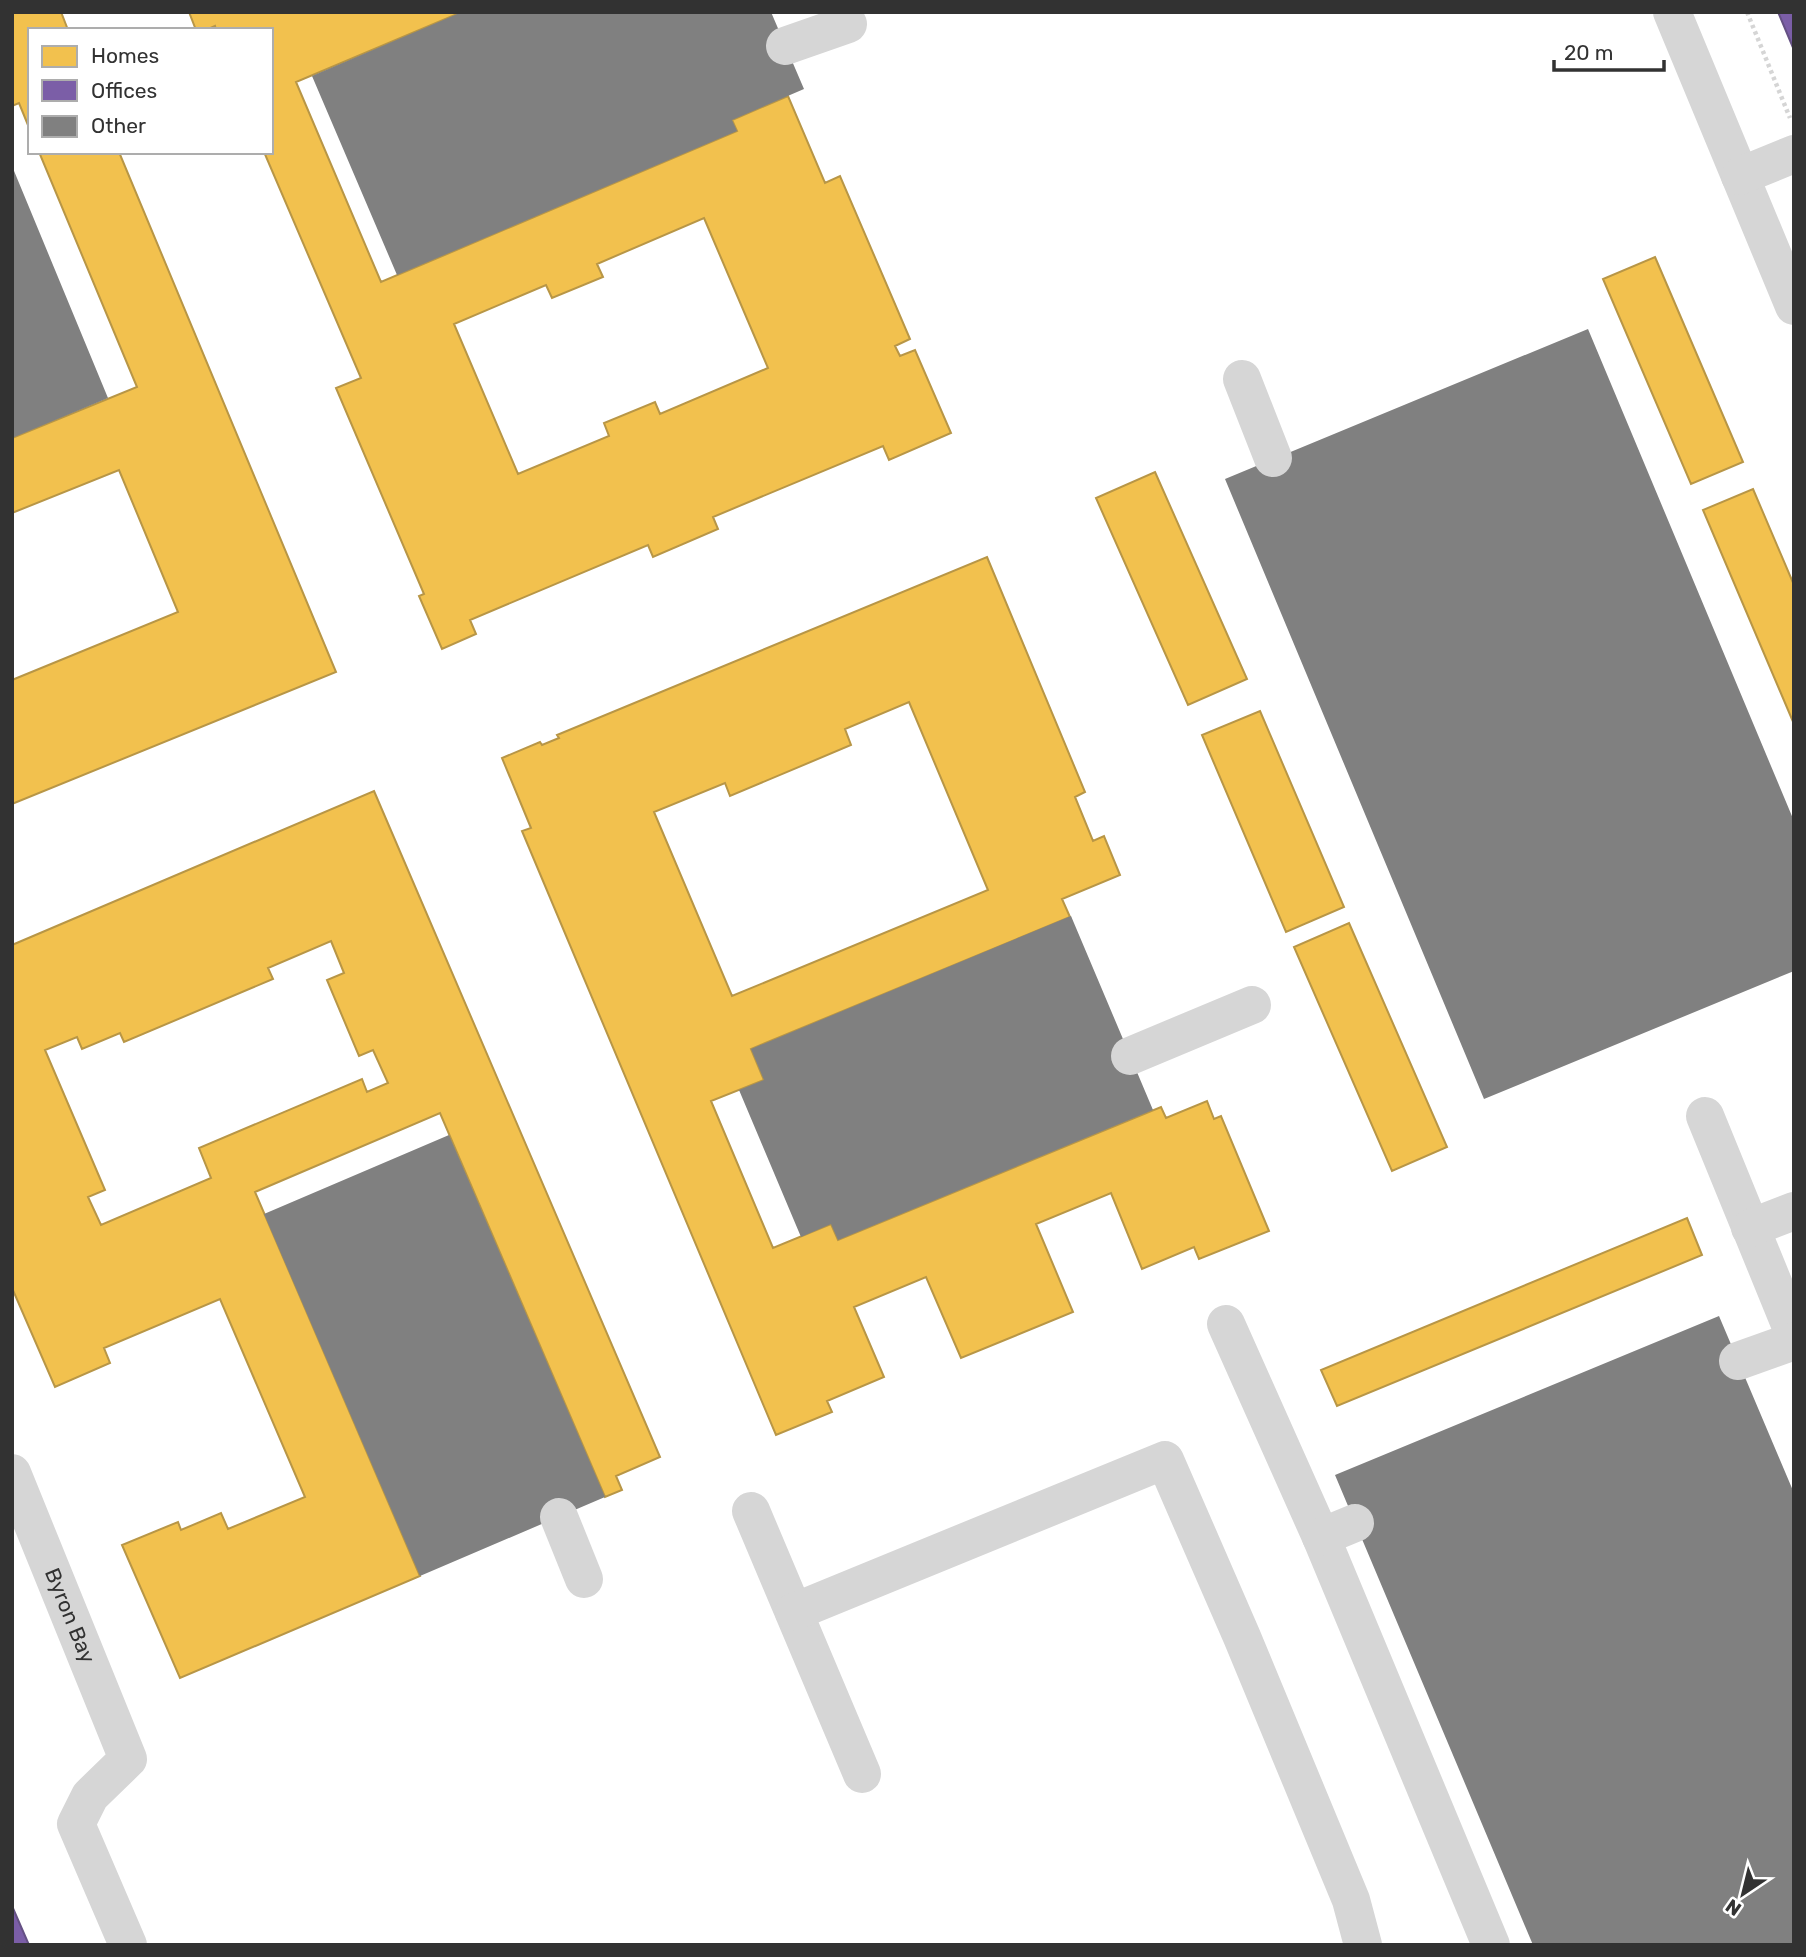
<svg xmlns="http://www.w3.org/2000/svg" width="1806" height="1957" viewBox="0 0 1806 1957" font-family="Rubik,sans-serif">
  <rect width="100%" height="100%" fill="#fff"/>
  <path fill="#f2c14e" stroke="#b89646" stroke-width="2" fill-rule="evenodd" d="M 12,12 L 61,12 L 68,30 L 30,30 L 30,130 L 19,103 L 12,106 Z
    M 189,12 L 462,12 L 296,82 L 381,282 L 737,131 L 732,120 L 788,96 L 825,183 L 840,176 L 910,339 L 895,346 L 900,356 L 915,350 L 951,433 L 889,460 L 883,446 L 713,517 L 718,529 L 653,557 L 648,545 L 470,620 L 476,634 L 442,649 L 419,596 L 424,594 L 336,388 L 361,378 L 264,152 L 271,152 L 271,30 L 216,30 L 215,26 L 206,30 L 196,30 ZM 704,218 L 768,368 L 660,414 L 655,402 L 604,423 L 609,436 L 518,474 L 454,324 L 546,285 L 552,298 L 603,277 L 597,264 Z
    M 39,152 L 119,152 L 336,672 L 12,804 L 12,680 L 178,612 L 119,470 L 12,513 L 12,438 L 137,387 Z
    M 1655,257 L 1743,462 L 1691,484 L 1603,279 Z
    M 1155,472 L 1247,679 L 1188,705 L 1096,498 Z
    M 1753,489 L 1794,585 L 1794,724 L 1703,510 Z
    M 987,557 L 1085,792 L 1075,797 L 1093,841 L 1104,836 L 1120,875 L 1062,899 L 1070,917 L 751,1049 L 764,1080 L 711,1101 L 773,1248 L 831,1224 L 838,1240 L 1161,1107 L 1166,1118 L 1207,1101 L 1214,1119 L 1221,1116 L 1269,1231 L 1199,1259 L 1194,1247 L 1142,1269 L 1111,1193 L 1036,1224 L 1073,1312 L 961,1358 L 926,1277 L 854,1307 L 884,1377 L 827,1401 L 832,1412 L 776,1435 L 522,831 L 531,828 L 502,758 L 540,742 L 542,745 L 559,738 L 557,735 ZM 909,702 L 988,890 L 732,996 L 654,812 L 725,783 L 730,796 L 851,745 L 845,729 Z
    M 1260,711 L 1344,907 L 1286,932 L 1202,735 Z
    M 374,791 L 660,1457 L 616,1476 L 622,1490 L 605,1497 L 440,1113 L 255,1192 L 420,1576 L 180,1678 L 122,1545 L 178,1522 L 181,1530 L 221,1513 L 228,1529 L 305,1497 L 220,1299 L 104,1348 L 110,1363 L 55,1387 L 12,1288 L 12,945 ZM 331,941 L 344,973 L 327,980 L 359,1056 L 373,1050 L 388,1083 L 367,1092 L 362,1079 L 199,1148 L 211,1178 L 101,1225 L 88,1197 L 105,1190 L 45,1050 L 77,1037 L 82,1049 L 120,1033 L 124,1042 L 273,979 L 268,968 Z
    M 1349,923 L 1447,1147 L 1392,1171 L 1294,947 Z
    M 1687,1218 L 1702,1255 L 1337,1406 L 1321,1370 Z"/>
  <path fill="#7b5ea7" stroke="#655184" stroke-width="2" d="M 1778,12 L 1794,12 L 1794,50 Z
    M 12,1906 L 29,1945 L 12,1945 Z"/>
  <path fill="#808080" d="M 462,12 L 771,12 L 804,89 L 732,120 L 737,131 L 397,275 L 312,76 Z
    M 12,166 L 108,398 L 12,438 Z
    M 1588,329 L 1794,821 L 1794,971 L 1484,1099 L 1225,479 Z
    M 1071,916 L 1153,1110 L 838,1240 L 831,1224 L 801,1237 L 739,1090 L 764,1080 L 751,1049 Z
    M 449,1135 L 605,1497 L 420,1576 L 264,1214 Z
    M 1719,1316 L 1794,1493 L 1794,1945 L 1533,1945 L 1335,1475 Z"/>
  <g fill="none" stroke-linecap="round" stroke-linejoin="round">
    <path stroke="#d5d5d5" stroke-width="4.5" stroke-dasharray="3.5 3.5" stroke-linecap="butt" d="M 1747,12 L 1790,118"/>
    <g stroke="#d6d6d6" stroke-width="38">
      <path d="M 1672,12 L 1794,306"/>
      <path d="M 785,46 L 848,24"/>
      <path d="M 1740,176 L 1794,154"/>
      <path d="M 1242,379 L 1273,458"/>
      <path d="M 1130,1056 L 1252,1005"/>
      <path d="M 1705,1116 L 1794,1334"/>
      <path d="M 1750,1228 L 1794,1211"/>
      <path d="M 1226,1324 L 1321,1537 L 1491,1945"/>
      <path d="M 1738,1361 L 1794,1341"/>
      <path id="s1" d="M 12,1473 L 128,1759 L 90,1796 L 76,1824 L 128,1945"/>
      <path d="M 751,1511 L 862,1774"/>
      <path d="M 559,1517 L 584,1579"/>
      <path d="M 1321,1537 L 1355,1523"/>
      <path d="M 794,1612 L 1165,1460 L 1242,1637 L 1351,1900 L 1363,1945"/>
    </g>
  </g>
  <g text-anchor="middle" stroke-width="7" stroke-linejoin="round" paint-order="stroke">
    <g font-size="21" fill="#323232" stroke="#fff">
      <text dy="7" stroke="none"><textPath href="#s1" startOffset="154">Byron Bay</textPath></text>
    </g>
  </g>
  <rect width="1806" height="1957" fill="none" stroke="#323232" stroke-width="28"/>
  <rect x="28" y="28" width="245" height="126" fill="#ffffff" stroke="#adadad" stroke-width="2"/>
  <rect x="42" y="46" width="35" height="21" fill="#f2c14e" stroke="#adadad" stroke-width="2"/>
  <text x="91" y="63" font-size="21" fill="#323232">Homes</text>
  <rect x="42" y="80" width="35" height="21" fill="#7b5ea7" stroke="#adadad" stroke-width="2"/>
  <text x="91" y="98" font-size="21" fill="#323232">Offices</text>
  <rect x="42" y="116" width="35" height="21" fill="#808080" stroke="#adadad" stroke-width="2"/>
  <text x="91" y="133" font-size="21" fill="#323232">Other</text>
  <g transform="translate(1743 1894) rotate(215)" stroke="#ffffff" stroke-width="5" paint-order="stroke">
  <path d="M0-5L12 26L0 18L-12 26Z" fill="#323232"/>
  <text y="-10" font-size="19" font-weight="bold" text-anchor="middle" fill="#323232">N</text>
  </g>
  <path d="M1554 60v10h110v-10" fill="none" stroke="#323232" stroke-width="3.5"/>
  <text x="1564" y="60" font-size="21" fill="#323232" stroke="#ffffff" stroke-width="5" paint-order="stroke">20 m</text>
</svg>
